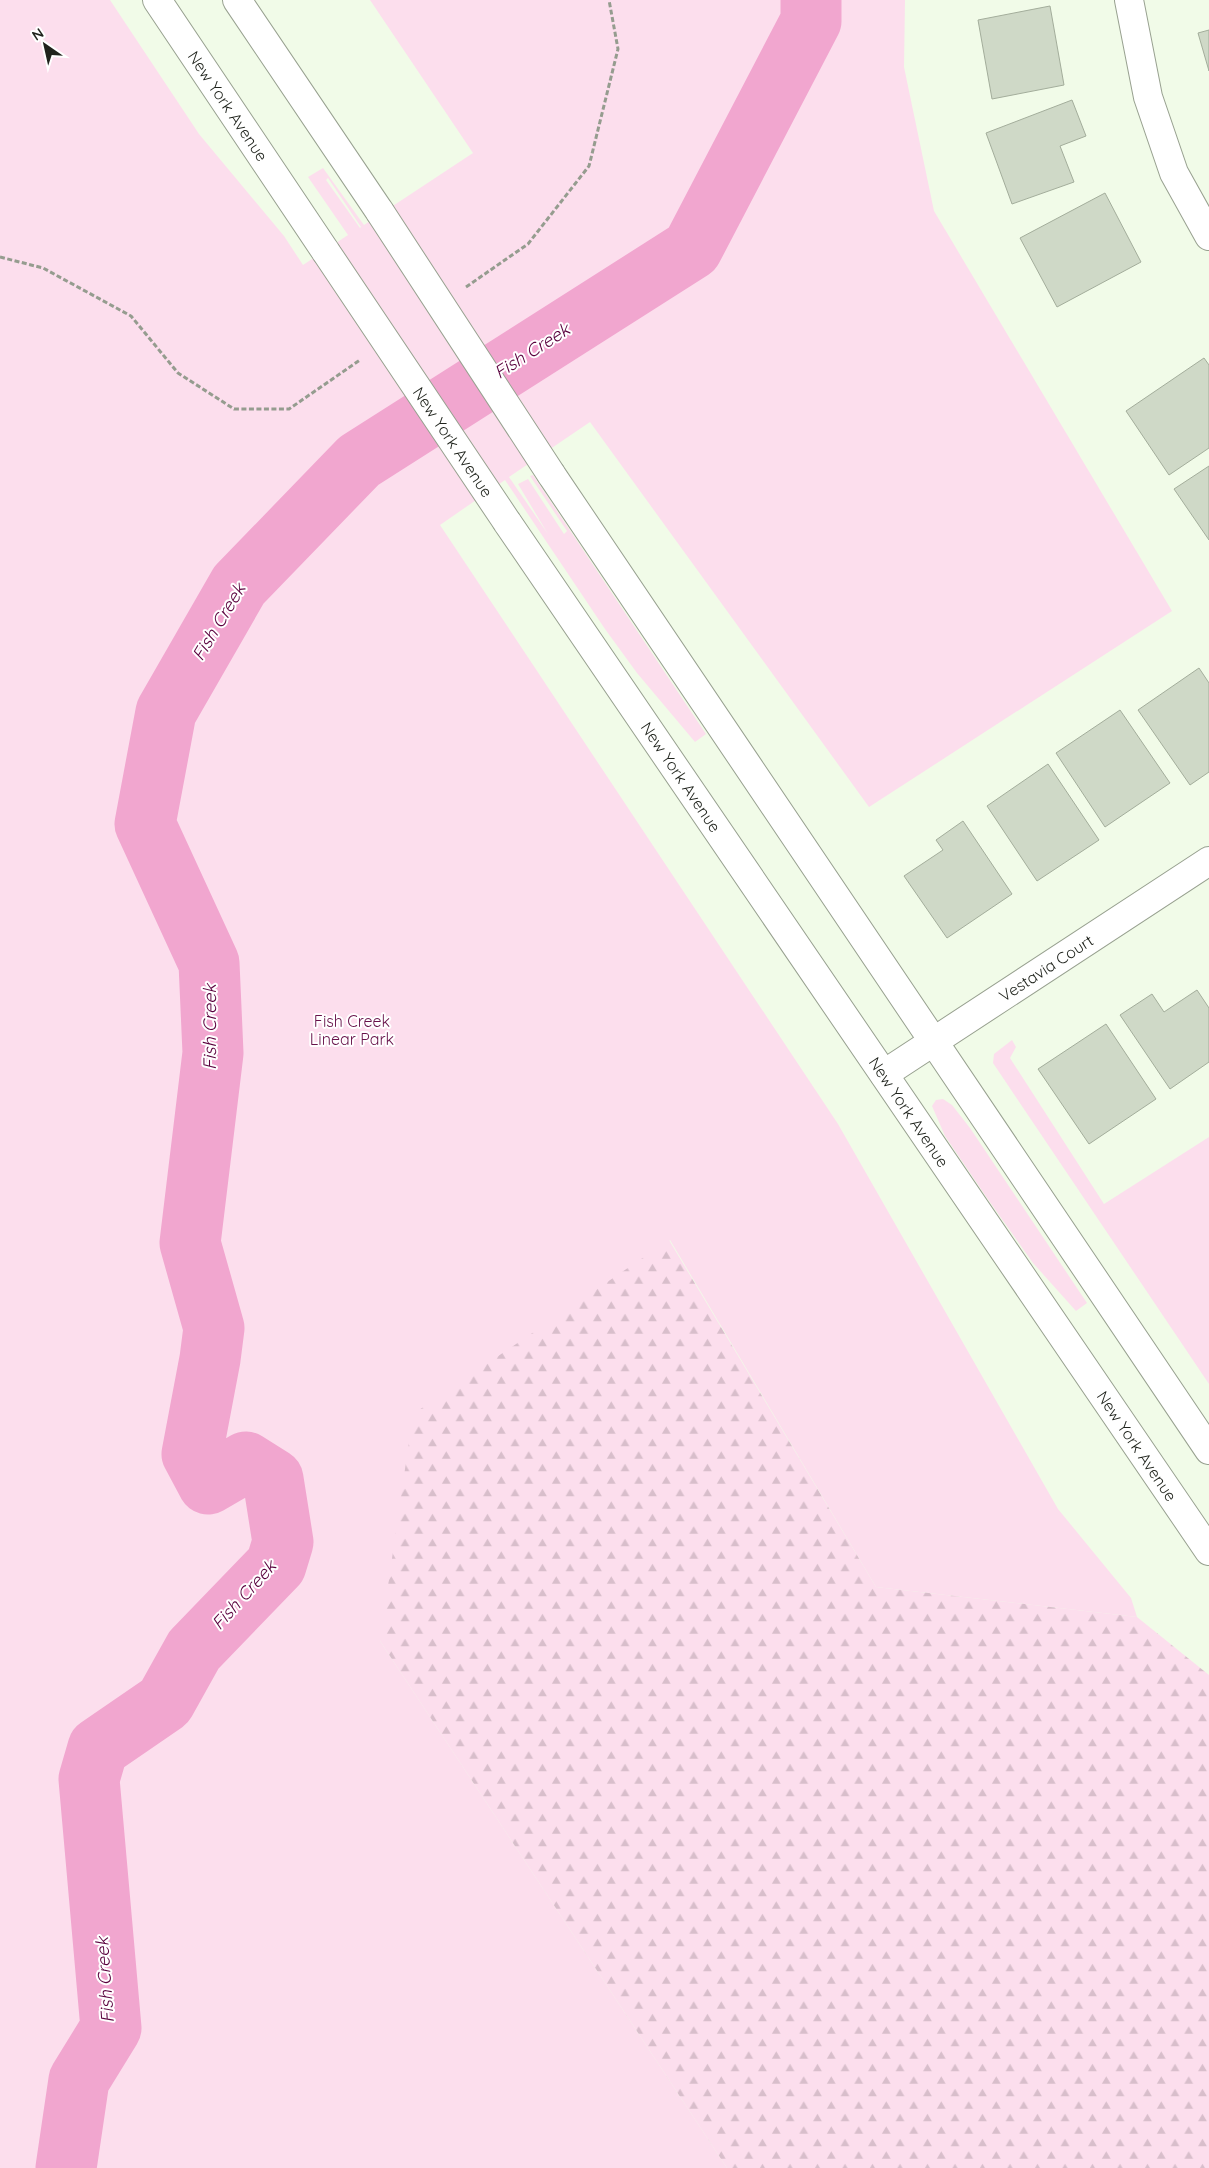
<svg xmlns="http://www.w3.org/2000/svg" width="1209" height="2168" viewBox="0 0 1209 2168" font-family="Quicksand,sans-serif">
  <defs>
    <pattern id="forest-firs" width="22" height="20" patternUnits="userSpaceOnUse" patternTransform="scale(1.25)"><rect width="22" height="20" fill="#fcdeed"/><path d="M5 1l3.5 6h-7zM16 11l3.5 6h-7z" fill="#d8becb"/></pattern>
  </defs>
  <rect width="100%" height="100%" fill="#f1fbe8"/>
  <path fill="#fcdeed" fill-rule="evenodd" d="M 0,0 L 110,0 L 199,134 L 284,236 L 303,265 L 348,235 L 308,177 L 323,168 L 364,225 L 473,153 L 370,0 L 905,0 L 904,67 L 934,211 L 1172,611 L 869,807 L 590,422 L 509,477 L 548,534 L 518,484 L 528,479 L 564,534 L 567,531 L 530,476 L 533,475 L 706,734 L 695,742 L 637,673 L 605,629 L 505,480 L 440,525 L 838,1124 L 1058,1509 L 1131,1598 L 1137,1617 L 876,1587 L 670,1240 L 380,1641 L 727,2168 L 0,2168 ZM 328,178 L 361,227 L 360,228 L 326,180 Z
    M 1012,1040 L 1016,1047 L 1010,1058 L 1104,1204 L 1209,1137 L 1209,1384 L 993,1063 L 994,1054 Z
    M 943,1099 L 952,1105 L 970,1128 L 1087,1303 L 1076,1311 L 1033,1263 L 987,1198 L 945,1136 L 932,1106 L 936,1100 Z"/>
  <path fill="url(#forest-firs)" d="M 669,1240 L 876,1587 L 1137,1617 L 1209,1675 L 1209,2168 L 727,2168 L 380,1641 L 413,1414 Z"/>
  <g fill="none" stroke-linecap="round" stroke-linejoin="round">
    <path stroke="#f1a6cf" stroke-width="61" d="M 66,2168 L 79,2080 L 111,2028 L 89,1779 L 98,1748 L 165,1702 L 194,1650 L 276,1565 L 283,1542 L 273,1479 L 246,1462 L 208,1484 L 192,1454 L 210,1359 L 214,1328 L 190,1243 L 213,1053 L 209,963 L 145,824 L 166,712 L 239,585 L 359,461 L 692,249 L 811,21 L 811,0"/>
  </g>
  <path fill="#cfd9c7" stroke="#a3ad9b" d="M 1050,6 L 1064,85 L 992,99 L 978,20 Z
    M 1209,30 L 1209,71 L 1198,33 Z
    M 1072,100 L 1086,136 L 1060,146 L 1074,182 L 1012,204 L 986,133 Z
    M 1105,193 L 1141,262 L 1057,307 L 1020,238 Z
    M 1204,358 L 1209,365 L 1209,448 L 1169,475 L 1126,411 Z
    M 1209,466 L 1209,540 L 1174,489 Z
    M 1199,668 L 1209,683 L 1209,772 L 1190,785 L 1138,710 Z
    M 1120,710 L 1170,783 L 1105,827 L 1056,753 Z
    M 1048,764 L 1099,840 L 1037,881 L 987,806 Z
    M 963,821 L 1012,894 L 947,938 L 904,876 L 943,850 L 936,840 Z
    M 1197,990 L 1209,1008 L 1209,1062 L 1170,1089 L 1120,1015 L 1152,994 L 1164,1012 Z
    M 1106,1024 L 1156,1099 L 1089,1144 L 1038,1069 Z"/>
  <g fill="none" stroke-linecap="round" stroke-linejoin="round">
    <g stroke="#98a190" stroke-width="30">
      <path id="street" d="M 1129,0 L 1148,97 L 1174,173 L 1209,236
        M 884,1074 L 1209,861"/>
    </g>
    <g stroke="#98a190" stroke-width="30">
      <path id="secondary" d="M 157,0 L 326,252
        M 237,0 L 380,212
        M 551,474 L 1209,1450
        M 507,522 L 1209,1551"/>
    </g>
    <path stroke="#959c8f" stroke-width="3" stroke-dasharray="5 2.5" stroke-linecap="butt" d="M 0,257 L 43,268 L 131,316 L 178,373 L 234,409 L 289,409 L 360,360
      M 466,287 L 528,244 L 589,166 L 618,49 L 609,0"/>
    <use href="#street" stroke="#fff" stroke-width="28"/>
    <use href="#secondary" stroke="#fff" stroke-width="28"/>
    <g stroke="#98a190" stroke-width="30" stroke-linecap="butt">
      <path id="secondary-bridge" d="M 380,212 L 551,474
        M 326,252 L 507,522"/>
    </g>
    <use href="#secondary-bridge" stroke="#fff" stroke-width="28"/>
  </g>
  <g text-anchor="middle" stroke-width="4" stroke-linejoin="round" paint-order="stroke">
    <g font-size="16" fill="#1f231c" stroke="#fff">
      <text transform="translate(228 106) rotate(56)" y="6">New York Avenue</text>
      <text transform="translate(453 442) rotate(56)" y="6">New York Avenue</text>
      <text transform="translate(681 777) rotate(56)" y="6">New York Avenue</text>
      <text transform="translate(1046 968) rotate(-33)" y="6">Vestavia Court</text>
      <text transform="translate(909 1112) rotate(56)" y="6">New York Avenue</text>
      <text transform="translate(1137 1446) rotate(56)" y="6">New York Avenue</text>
    </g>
    <g font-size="16" fill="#67124a" stroke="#fff">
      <text x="352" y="1027">Fish Creek<tspan x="352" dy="18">Linear Park</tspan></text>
    </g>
    <g font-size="18" font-style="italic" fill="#59003d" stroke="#fff">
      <text transform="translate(532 351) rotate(-33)" y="6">Fish Creek</text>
      <text transform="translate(219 622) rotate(-59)" y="6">Fish Creek</text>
      <text transform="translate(210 1027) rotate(-90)" y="6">Fish Creek</text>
      <text transform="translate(244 1595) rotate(-48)" y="6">Fish Creek</text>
      <text transform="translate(105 1980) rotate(-94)" y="6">Fish Creek</text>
    </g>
  </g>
  <g transform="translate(45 45) rotate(326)" stroke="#ffffff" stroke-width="4" paint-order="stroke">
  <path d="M0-4L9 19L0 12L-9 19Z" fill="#1f231c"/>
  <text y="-8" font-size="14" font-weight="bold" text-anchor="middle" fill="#1f231c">N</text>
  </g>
</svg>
